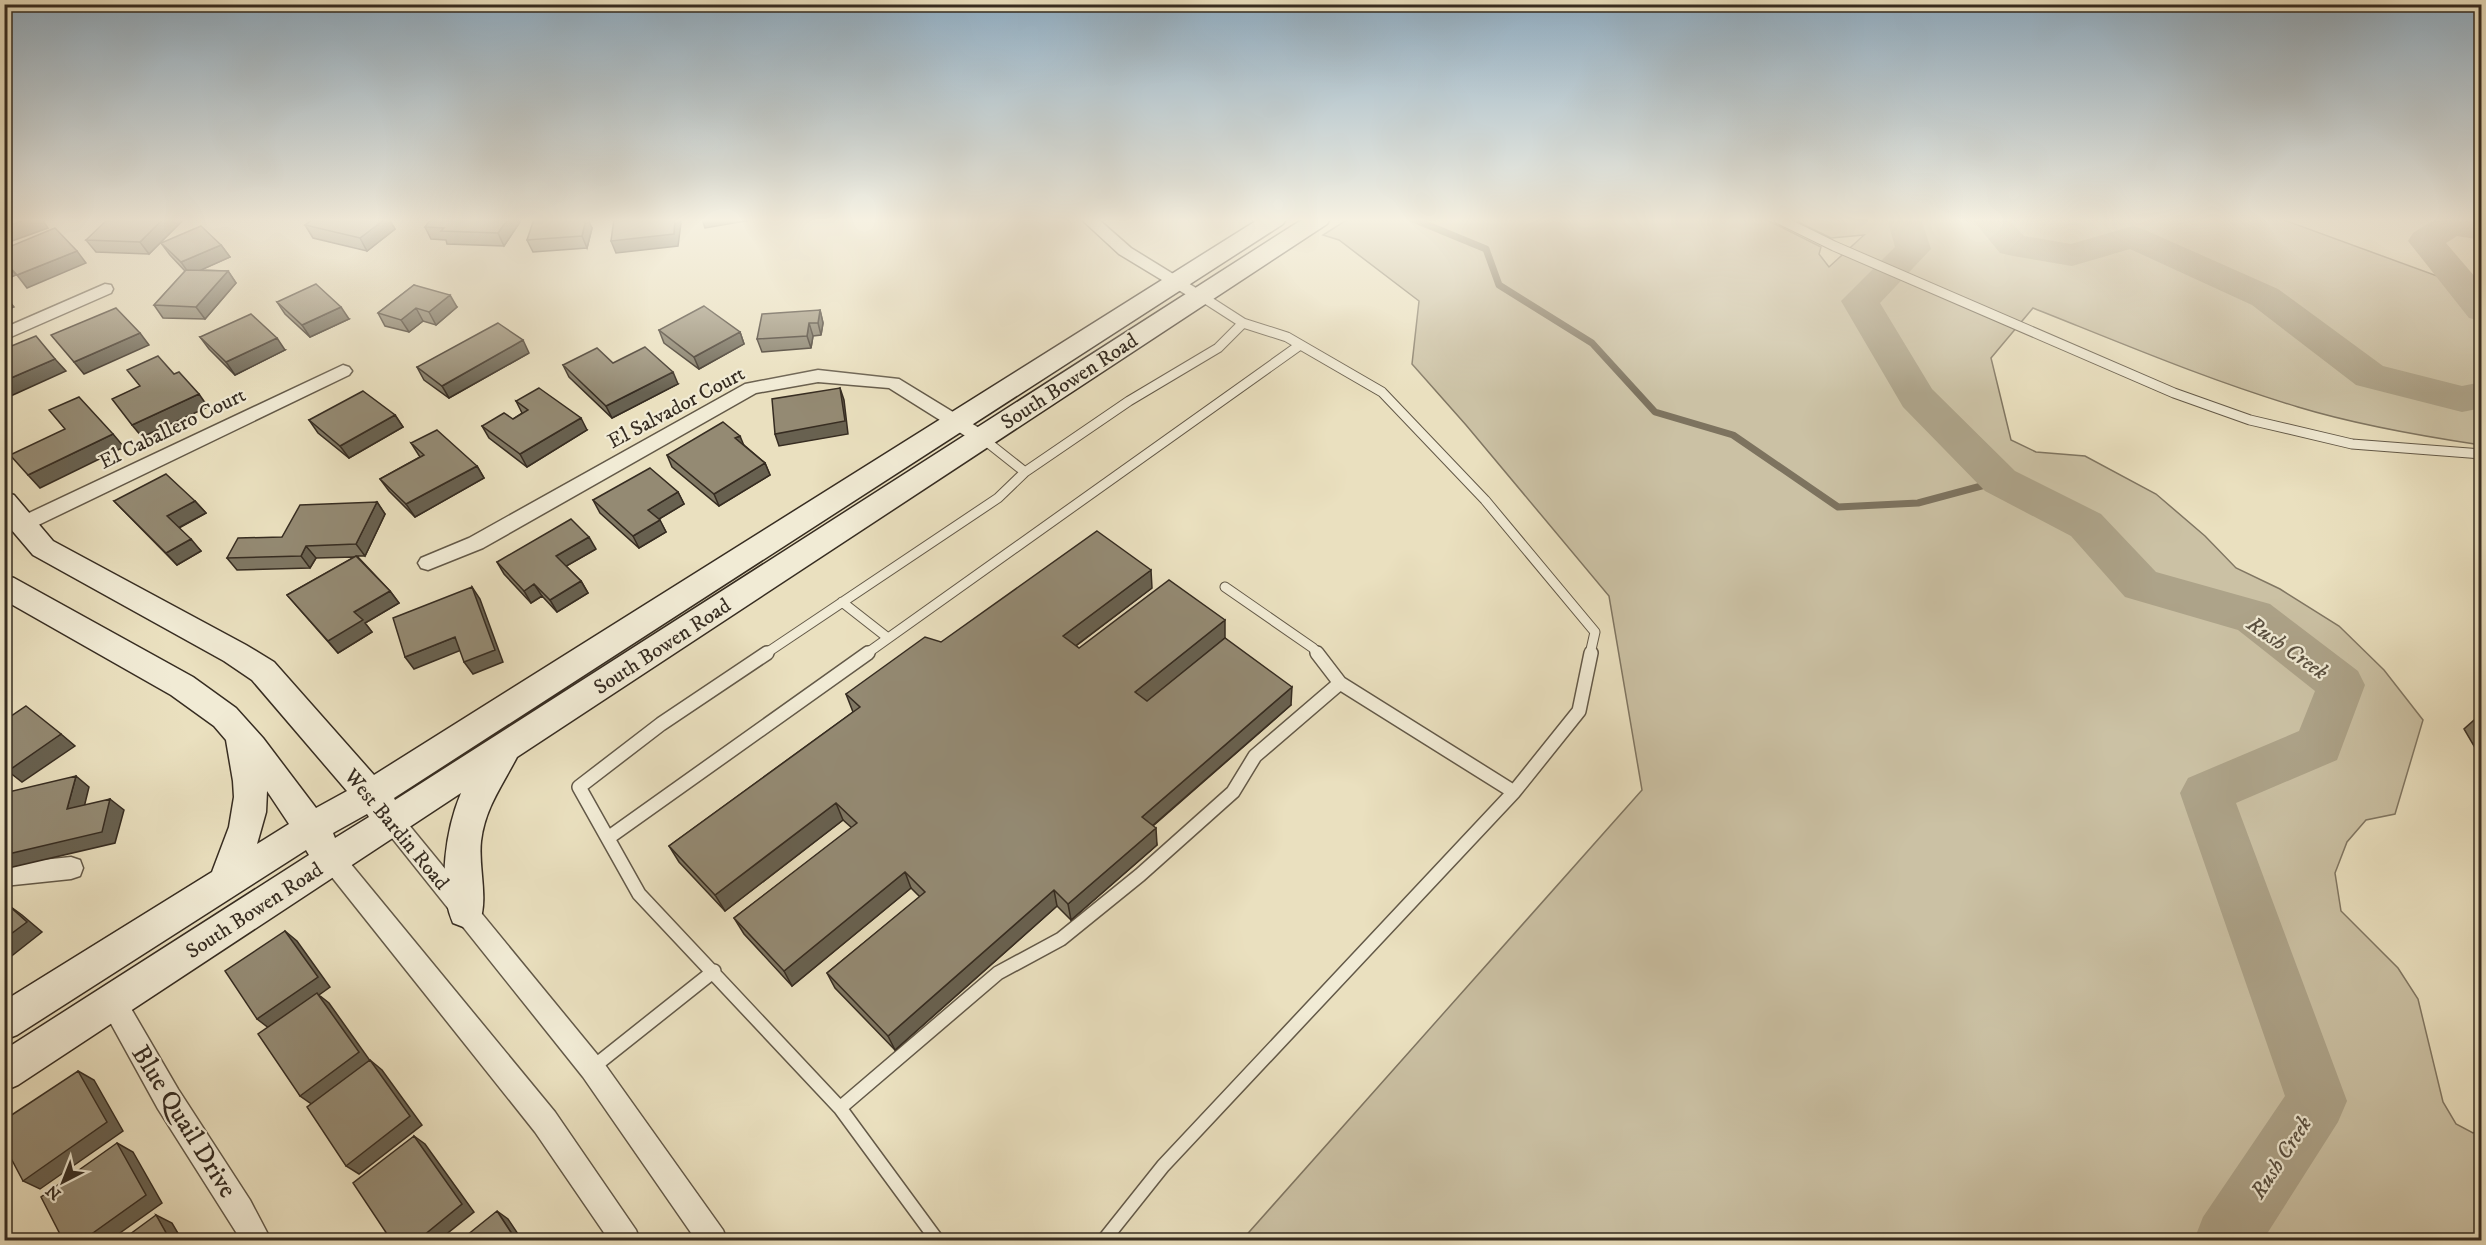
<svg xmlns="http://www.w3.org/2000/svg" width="2486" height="1245" viewBox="0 0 2486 1245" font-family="'IM FELL DW Pica',serif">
  <rect width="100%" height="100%" fill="#eae0bf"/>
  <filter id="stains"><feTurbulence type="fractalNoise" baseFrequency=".00333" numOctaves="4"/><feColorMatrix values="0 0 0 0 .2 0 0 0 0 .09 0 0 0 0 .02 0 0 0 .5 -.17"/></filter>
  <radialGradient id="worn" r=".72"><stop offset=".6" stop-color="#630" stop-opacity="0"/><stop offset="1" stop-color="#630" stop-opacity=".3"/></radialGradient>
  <path fill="#cbc1a4" stroke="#807662" stroke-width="1.5" d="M 1348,219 L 1765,219 L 1821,247 L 1819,254 L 1829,267 L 1864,235 L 1831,238 L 1792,219 L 2281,219 L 2481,292 L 2481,445 C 2421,436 2357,425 2298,407 C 2208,380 2121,343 2033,308 L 1991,358 L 2011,440 L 2036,452 L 2085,456 L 2156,494 L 2205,536 L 2236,568 L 2280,589 L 2339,626 L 2384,670 L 2423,720 L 2395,814 L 2366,820 L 2347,842 L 2335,873 L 2341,911 L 2398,968 L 2418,999 L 2443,1102 L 2456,1124 L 2473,1133 L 2481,1130 L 2481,1240 L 1242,1240 L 1642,790 L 1609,596 L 1466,425 L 1412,364 L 1419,301 L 1339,240 L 1323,235 Z"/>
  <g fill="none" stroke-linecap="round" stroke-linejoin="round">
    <path stroke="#7d735f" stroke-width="7" d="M 1413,219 L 1486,249 L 1499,285 L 1592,343 L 1655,412 L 1733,435 L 1838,507 L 1918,503 L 2000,481"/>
    <path fill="#ada389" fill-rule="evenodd" d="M 1887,219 L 1921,219 L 1931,249 L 1880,303 L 1932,389 L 2015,471 L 2101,514 L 2156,572 L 2270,604 L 2358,671 L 2365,685 L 2337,760 L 2236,803 L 2347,1101 L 2338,1122 L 2263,1240 L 2194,1240 L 2203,1217 L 2285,1096 L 2180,793 L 2188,778 L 2299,731 L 2315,691 L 2238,630 L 2125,597 L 2071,536 L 1985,491 L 1903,407 L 1841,301 L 1895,247 Z
      M 1972,219 L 2008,219 L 2024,236 L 2071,244 L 2133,226 L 2145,230 L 2278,289 L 2383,366 L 2462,386 L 2482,382 L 2482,408 L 2462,412 L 2356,385 L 2252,305 L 2130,249 L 2072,266 L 2013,256 L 2000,253 Z
      M 2435,219 L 2482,219 L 2482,240 L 2457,236 L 2446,243 L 2482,285 L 2482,321 L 2469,318 L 2408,241 L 2413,233 Z"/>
    <g stroke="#635948" stroke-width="11">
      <path id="lane-far1" d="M 1779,219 L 1834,246 L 2174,393 L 2250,420 L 2352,444 L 2482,454
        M 1243,323 L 1287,337 L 1382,392 L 1485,500 L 1595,632 L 1590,654
        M 982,438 L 1025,472
        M 1225,587 L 1313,648 L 1318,654
        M 842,602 L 888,638
        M 765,654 L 998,498 L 1025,472 L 1129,401 L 1218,348 L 1243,323 L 1201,296
        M 866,654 L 1300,345"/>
    </g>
    <g stroke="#635948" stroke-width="16">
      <path id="lane" d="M 767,653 L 661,724 L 579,787 L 639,894 L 840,1108 L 937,1240
        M 1340,683 L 1514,792
        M 608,838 L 868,653
        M 592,1068 L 714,971
        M 840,1108 L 998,973 L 1061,939 L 1140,875 L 1233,792 L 1255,756 L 1340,683 L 1317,653
        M 1104,1240 L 1163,1166 L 1514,792 L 1579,711 L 1591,653"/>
    </g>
    <g stroke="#635948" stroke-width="3">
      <path id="street" d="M 1081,219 L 1098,219 L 1131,248 L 1209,296 L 1207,300 L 1195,300 L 1119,254 Z
        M 105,284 L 111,285 L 113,289 L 111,293 L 4,340 L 4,328 Z
        M 343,365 L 349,367 L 352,371 L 349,375 L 28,530 L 21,532 L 14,530 L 11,525 L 14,520 Z
        M 818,370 L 899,379 L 989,434 L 991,438 L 989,442 L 982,444 L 975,442 L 889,388 L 818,382 L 756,393 L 483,548 L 428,570 L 421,568 L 418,563 L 421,558 L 469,538 L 745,384 Z
        M 392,811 L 400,814 L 601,1059 L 723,1230 L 727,1240 L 696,1240 L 583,1077 L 384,828 L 380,821 L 384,814 Z
        M 332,848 L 341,852 L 555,1112 L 636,1230 L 640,1240 L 609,1240 L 535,1132 L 323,866 L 320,859 L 323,852 Z
        M 71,857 L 80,860 L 83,868 L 80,876 L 71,879 L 4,886 L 4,864 Z
        M 113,990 L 122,993 L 178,1089 L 250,1200 L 271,1240 L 241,1240 L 158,1109 L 104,1011 L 100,1002 L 104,993 Z"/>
    </g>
    <g stroke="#362c21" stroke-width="3">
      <path id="secondary" d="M 1259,219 L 1286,219 L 1283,224 L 394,798 L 395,800 L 1303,219 L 1330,219 L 1327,224 L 517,757 C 502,786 485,808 481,841 C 478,867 489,900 479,923 L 466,928 L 453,923 C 437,886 446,829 461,793 L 18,1085 L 4,1091 L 4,1050 L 309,855 L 306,850 L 17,1035 L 4,1040 L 4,1001 L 212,872 L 229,827 L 234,797 L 233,781 L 226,740 L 214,726 L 171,695 L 4,600 L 4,575 L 14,578 L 193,677 L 236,708 L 263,738 L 316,808 L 347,791 L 252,680 L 224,661 L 33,555 L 4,521 L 4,492 L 14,495 L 53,541 L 246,645 L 274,662 L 374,775 ZM 267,791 L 289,824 L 257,844 L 266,812 ZM 367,814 L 369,817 L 335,838 L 333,833 Z"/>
    </g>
    <use href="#lane-far1" stroke="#f1ebd5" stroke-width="9"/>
    <use href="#lane" stroke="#f1ebd5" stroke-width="13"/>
    <use href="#street" fill="#f1ebd5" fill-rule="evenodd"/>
    <use href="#secondary" fill="#f1ebd5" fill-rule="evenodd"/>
  </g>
  <path fill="#7f7763" stroke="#362c21" stroke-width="1.5" d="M 184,219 L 149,254 L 96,252 L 86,240 Z
    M 314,219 L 389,219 L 395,229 L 367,251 L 313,238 L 305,225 Z
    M 431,219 L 519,219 L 520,222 L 504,246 L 447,244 L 446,240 L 431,239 L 425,227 Z
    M 592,228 L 587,248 L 533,252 L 527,240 Z
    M 161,243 L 221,245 L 230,257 L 200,270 L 228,271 L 236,283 L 205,319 L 163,318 L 154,305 L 185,271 L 170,255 Z
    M 414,285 L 457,307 L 436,325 L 423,321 L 409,332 L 385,326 L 378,313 Z
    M 277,302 L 349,319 L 310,337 L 285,314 Z
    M 820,310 L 823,323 L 821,335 L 813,336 L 811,348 L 762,352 L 757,339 Z
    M 659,330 L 740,332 L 744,344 L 699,369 L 664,343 Z
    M 200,337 L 285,350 L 235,375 L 209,349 Z
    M 529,353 L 449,398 L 424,380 L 417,367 Z
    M 613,363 L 678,384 L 612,418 L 569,377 L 563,365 Z
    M 516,401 L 587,430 L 527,467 L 489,438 L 482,426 L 513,419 L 522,413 Z
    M 395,415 L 403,427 L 349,458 L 318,433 L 309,420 Z
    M 411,443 L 477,466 L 484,478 L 415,517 L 389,491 L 380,479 L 420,457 Z
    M 744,445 L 765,463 L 770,475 L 719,506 L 672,467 L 667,455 Z
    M 678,492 L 684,504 L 659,519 L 666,532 L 639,548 L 600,513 L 593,500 Z
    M 114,501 L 195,501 L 206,513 L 179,528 L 201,551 L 177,565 Z
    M 377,502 L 385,514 L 365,556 L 357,556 L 390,591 L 399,603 L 365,623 L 372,632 L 338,653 L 287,595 L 355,557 L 316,558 L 310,568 L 237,570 L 227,558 Z
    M 596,549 L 566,566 L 581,581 L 588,593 L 557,612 L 542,596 L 531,603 L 504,574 L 497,562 Z
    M 1152,588 L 1076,646 L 1079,648 L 1225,638 L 1291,705 L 1153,826 L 1157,845 L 1071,920 L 1057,906 L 895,1050 L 835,988 L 827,973 L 920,897 L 911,888 L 792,986 L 744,934 L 734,918 L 852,828 L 843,820 L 725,911 L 679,862 L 669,846 L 853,712 L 846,694 L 941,642 Z
    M 2481,714 L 2481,758 L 2464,729 Z"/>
  <path fill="#686150" stroke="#362c21" stroke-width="1.5" d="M 28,219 L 42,219 L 48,228 L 9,242 L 4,236 L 4,227 Z
    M 163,219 L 184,219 L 149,254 L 140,242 Z
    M 385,219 L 389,219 L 395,229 L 367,251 L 360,238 Z
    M 508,219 L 519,219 L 520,222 L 504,246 L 498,233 Z
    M 586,219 L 588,219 L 592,228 L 587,248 L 582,236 Z
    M 675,219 L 679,219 L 681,223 L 678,246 L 616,253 L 611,241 Z
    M 702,219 L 757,219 L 705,228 Z
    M 221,245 L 230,257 L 190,275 L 181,262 Z
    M 77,251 L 86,263 L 27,288 L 17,275 Z
    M 4,263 L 6,263 L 16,275 L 9,278 L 4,273 Z
    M 228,271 L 236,283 L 205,319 L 196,307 Z
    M 4,295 L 14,307 L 4,311 Z
    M 450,295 L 457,307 L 436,325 L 429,312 Z
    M 341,307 L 349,319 L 310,337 L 302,325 Z
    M 416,308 L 423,321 L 409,332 L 401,320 Z
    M 820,310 L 823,323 L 821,335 L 818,323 Z
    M 809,323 L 813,336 L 811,348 L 807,336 Z
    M 740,332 L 744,344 L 699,369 L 694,357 Z
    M 140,333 L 149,345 L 84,374 L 74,362 Z
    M 277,338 L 285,350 L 235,375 L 226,362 Z
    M 523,340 L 529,353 L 449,398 L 442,386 Z
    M 55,359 L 66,371 L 4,399 L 4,381 Z
    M 673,372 L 678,384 L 612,418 L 606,406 Z
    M 840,388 L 844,400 L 848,434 L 779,446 L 775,434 Z
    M 199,394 L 208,407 L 142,437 L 132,425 Z
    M 395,415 L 403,427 L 349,458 L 340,446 Z
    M 581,418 L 587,430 L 527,467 L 520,454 Z
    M 113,434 L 124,447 L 40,488 L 28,475 Z
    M 740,436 L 745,448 L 735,438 Z
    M 765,463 L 770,475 L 719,506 L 714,494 Z
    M 477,466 L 484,478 L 415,517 L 406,504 Z
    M 678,492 L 684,504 L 654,522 L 648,510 Z
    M 195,501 L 206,513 L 178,528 L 167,516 Z
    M 377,502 L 385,514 L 365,556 L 356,544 Z
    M 660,520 L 666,532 L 639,548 L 633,536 Z
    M 589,537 L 596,549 L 563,568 L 556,556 Z
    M 191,539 L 201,551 L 177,565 L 166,553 Z
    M 306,546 L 316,558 L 310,568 L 301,556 Z
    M 1151,570 L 1152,588 L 1066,653 L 1063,636 Z
    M 581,581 L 588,593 L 557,612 L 550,600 Z
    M 534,584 L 542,596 L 531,603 L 524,591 Z
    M 472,587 L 480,599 L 503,662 L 473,674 L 464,662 Z
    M 390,591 L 399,603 L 365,623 L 372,632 L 338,653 L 328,641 L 354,612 Z
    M 1225,620 L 1225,638 L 1137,710 L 1135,692 Z
    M 455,637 L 464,649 L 414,669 L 405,657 Z
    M 1292,687 L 1291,705 L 1144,833 L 1142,817 Z
    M 61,734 L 75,746 L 22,782 L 9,772 L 4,774 L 4,768 Z
    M 76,776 L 89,787 L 81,820 L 67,809 Z
    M 110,799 L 124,810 L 115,843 L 4,869 L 4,855 Z
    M 836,803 L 843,820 L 725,911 L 715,895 Z
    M 1156,828 L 1157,845 L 1071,920 L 1068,904 Z
    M 905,872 L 911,888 L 792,986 L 784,971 Z
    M 1054,890 L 1057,906 L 895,1050 L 888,1036 Z
    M 7,904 L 22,915 L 42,932 L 4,962 L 4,939 Z
    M 285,931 L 297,941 L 330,987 L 319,995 L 329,1003 L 371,1062 L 313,1105 L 300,1096 L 270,1029 L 257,1019 Z
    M 370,1060 L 382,1070 L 422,1125 L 359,1174 L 346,1166 Z
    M 78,1071 L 94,1080 L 123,1131 L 40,1189 L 23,1181 Z
    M 414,1136 L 425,1144 L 474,1212 L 439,1240 L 418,1240 Z
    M 117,1143 L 133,1152 L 162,1203 L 110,1240 L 83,1240 Z
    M 497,1211 L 508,1219 L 522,1240 L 516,1240 Z
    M 156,1215 L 172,1223 L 182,1240 L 170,1240 Z"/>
  <path fill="#948a73" stroke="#362c21" stroke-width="1.5" d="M 4,219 L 28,219 L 4,227 Z
    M 108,219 L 163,219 L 140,242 L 86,240 Z
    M 314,219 L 385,219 L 360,238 L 305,225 Z
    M 431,219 L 508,219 L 498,233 L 441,231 L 444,228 L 425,227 Z
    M 534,219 L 586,219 L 582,236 L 527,240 Z
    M 614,219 L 675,219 L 674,234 L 611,241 Z
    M 201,226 L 221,245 L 181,262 L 161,243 Z
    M 55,228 L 77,251 L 17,275 L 6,263 L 4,263 L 4,249 Z
    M 186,270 L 228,271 L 196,307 L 154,305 Z
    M 316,284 L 341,307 L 302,325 L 277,302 Z
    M 414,285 L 450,295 L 429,312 L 416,308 L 401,320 L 378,313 Z
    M 704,306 L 740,332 L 694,357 L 659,330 Z
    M 116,308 L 140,333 L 74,362 L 51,335 Z
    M 820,310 L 818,323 L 809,323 L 807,336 L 757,339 L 762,314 Z
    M 251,314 L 277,338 L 226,362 L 200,337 Z
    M 498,323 L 523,340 L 442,386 L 417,367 Z
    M 36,336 L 55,359 L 4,381 L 4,349 Z
    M 645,347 L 673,372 L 606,406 L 563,365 L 597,348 L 613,363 Z
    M 158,356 L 174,374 L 179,372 L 199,394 L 132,425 L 112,399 L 140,386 L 127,370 Z
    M 539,388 L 581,418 L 520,454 L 482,426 L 504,413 L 513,419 L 528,410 L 516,401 Z
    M 840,388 L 845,421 L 775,434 L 772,399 Z
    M 363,391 L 395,415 L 340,446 L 309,420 Z
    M 79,397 L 113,434 L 28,475 L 10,455 L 65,429 L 49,410 Z
    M 723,422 L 740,436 L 735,438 L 765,463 L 714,494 L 667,455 Z
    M 437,430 L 477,466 L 406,504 L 380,479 L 424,455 L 411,443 Z
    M 650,468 L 678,492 L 648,510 L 660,520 L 633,536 L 593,500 Z
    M 166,474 L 195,501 L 167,516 L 191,539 L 166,553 L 114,501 Z
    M 377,502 L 356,544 L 306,546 L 301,556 L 227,558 L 238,538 L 282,537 L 300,505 Z
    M 571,519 L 589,537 L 556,556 L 581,581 L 550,600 L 534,584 L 524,591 L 497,562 Z
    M 1097,531 L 1151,570 L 1063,636 L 1079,648 L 1169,580 L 1225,620 L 1135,692 L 1147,701 L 1225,638 L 1292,687 L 1142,817 L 1156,828 L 1068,904 L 1054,890 L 888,1036 L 827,973 L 925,892 L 905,872 L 784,971 L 734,918 L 857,823 L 836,803 L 715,895 L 669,846 L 860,707 L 846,694 L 925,637 L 941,642 Z
    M 356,556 L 390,591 L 354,612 L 363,620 L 328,641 L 287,595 Z
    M 472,587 L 495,650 L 464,662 L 455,637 L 405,657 L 393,618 Z
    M 26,706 L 61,734 L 8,771 L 4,768 L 4,721 Z
    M 76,776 L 67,809 L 110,799 L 102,832 L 4,855 L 4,793 Z
    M 7,904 L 27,922 L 4,939 L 4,906 Z
    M 285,931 L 318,977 L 257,1019 L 225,971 Z
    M 317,993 L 359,1052 L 300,1096 L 258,1034 Z
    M 370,1060 L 410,1116 L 346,1166 L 307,1107 Z
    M 78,1071 L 107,1122 L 23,1181 L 4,1145 L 4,1120 Z
    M 414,1136 L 462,1204 L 418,1240 L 391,1240 L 353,1183 Z
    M 117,1143 L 146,1195 L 83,1240 L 63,1240 L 41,1197 Z
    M 497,1211 L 516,1240 L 461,1240 Z
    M 156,1215 L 170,1240 L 122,1240 Z"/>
  <linearGradient id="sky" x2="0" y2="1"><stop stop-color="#90adc2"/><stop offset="0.56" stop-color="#f6f1e2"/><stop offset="1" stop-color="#f6f1e2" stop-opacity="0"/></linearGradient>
  <rect width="2486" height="393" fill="url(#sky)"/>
  <g text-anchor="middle" stroke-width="4.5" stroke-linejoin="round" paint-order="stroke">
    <g font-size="21" fill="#362c21" stroke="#f1ebd5">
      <text transform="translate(1069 381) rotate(-33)" y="7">South Bowen Road</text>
      <text transform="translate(676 407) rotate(-28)" y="7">El Salvador Court</text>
      <text transform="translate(172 428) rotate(-26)" y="7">El Caballero Court</text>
      <text transform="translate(662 646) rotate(-33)" y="7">South Bowen Road</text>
      <text transform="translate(397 829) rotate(50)" y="7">West Bardin Road</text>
      <text transform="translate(254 910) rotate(-33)" y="7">South Bowen Road</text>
    </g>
    <g font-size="22" font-style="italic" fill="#5a5040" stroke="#f1ebd5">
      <text transform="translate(2288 647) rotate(35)" y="8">Rush Creek</text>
      <text transform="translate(2280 1157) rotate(-57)" y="8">Rush Creek</text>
    </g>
    <g font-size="26" fill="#362c21" stroke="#f1ebd5">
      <text transform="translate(185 1121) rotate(58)" y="9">Blue Quail Drive</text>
    </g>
  </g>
  <rect width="2486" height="1245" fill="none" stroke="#eae0bf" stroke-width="24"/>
  <rect x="6" y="6" width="2474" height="1233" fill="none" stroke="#362c21" stroke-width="3"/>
  <rect x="12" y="12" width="2462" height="1221" fill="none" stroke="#362c21" stroke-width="1.5"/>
  <g transform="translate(63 1182) rotate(222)" stroke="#f1ebd5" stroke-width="4.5" paint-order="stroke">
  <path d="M0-4.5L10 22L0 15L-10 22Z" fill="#362c21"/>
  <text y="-9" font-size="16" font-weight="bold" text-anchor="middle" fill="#362c21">N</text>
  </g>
  <rect width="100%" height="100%" filter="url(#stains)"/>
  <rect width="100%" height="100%" fill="url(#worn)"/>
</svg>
